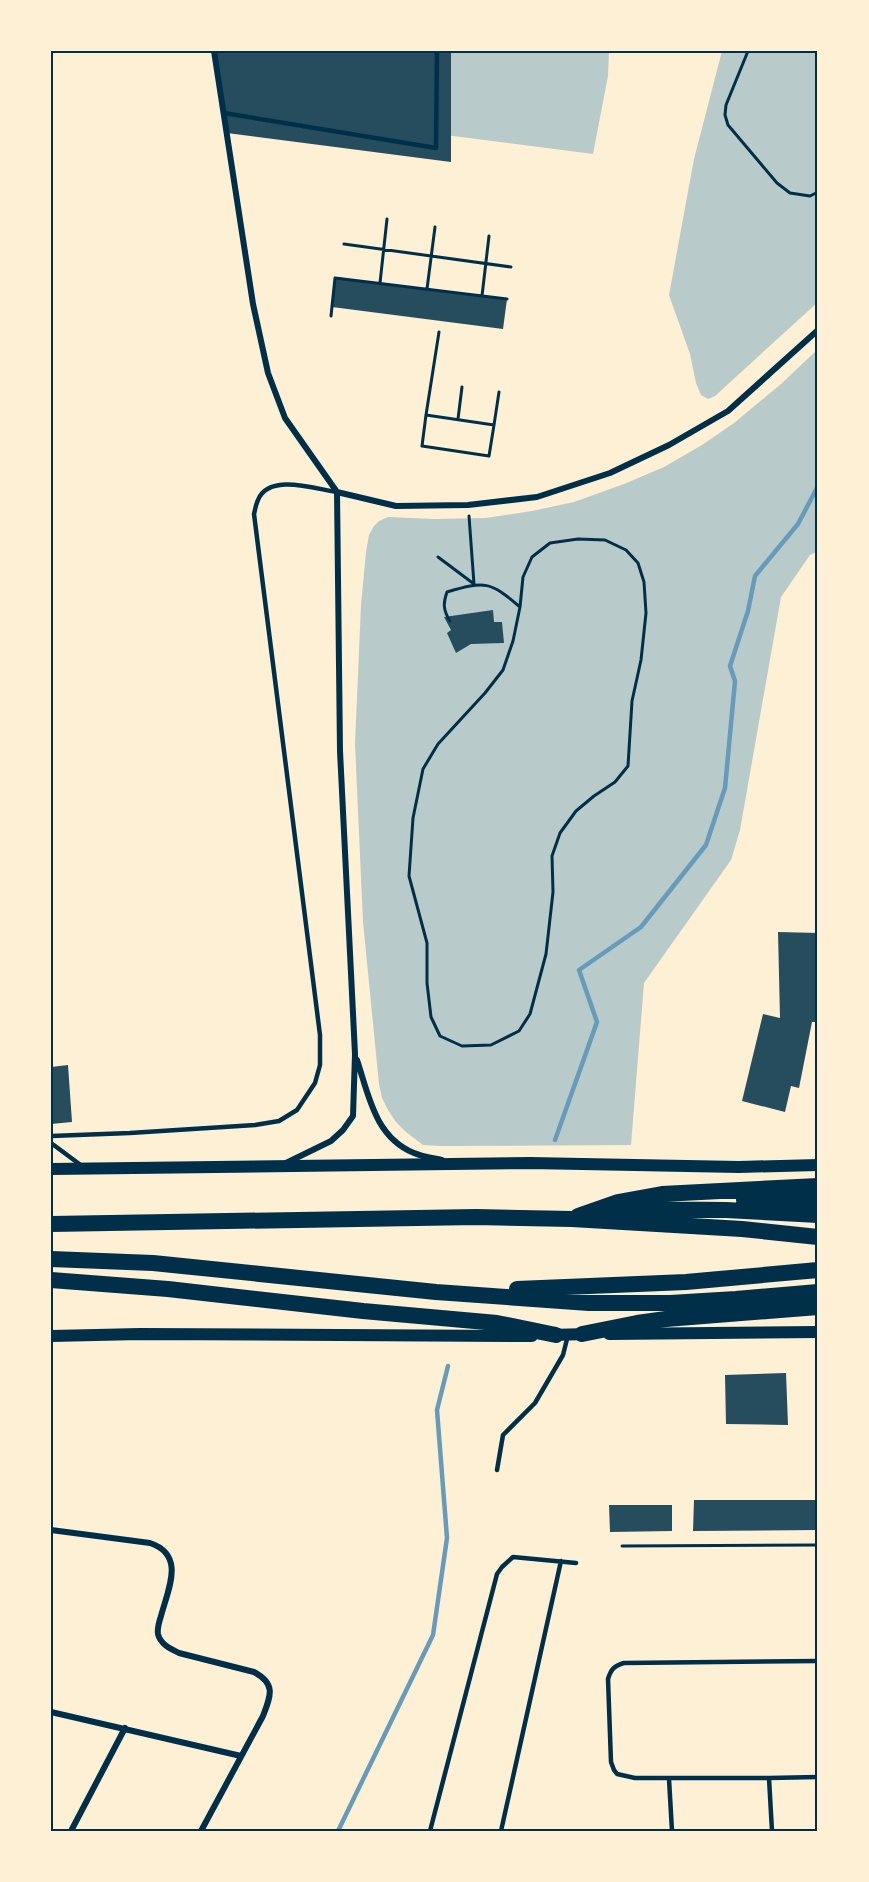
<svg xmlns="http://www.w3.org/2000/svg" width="869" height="1882" viewBox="0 0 869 1882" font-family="'Space Grotesk',sans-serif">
<rect width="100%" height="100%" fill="#fdf0d5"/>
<path fill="#b9caca" d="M 218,51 L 609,51 L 608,76 L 593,154 L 227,107 Z
M 722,51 L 818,51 L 818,302 L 715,396 L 708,399 L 701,395 L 696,383 L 690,354 L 669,295 L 694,159 Z
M 818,349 L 818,551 L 810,555 L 781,597 L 740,830 L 731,860 L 644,983 L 631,1145 L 442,1146 L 423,1145 L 406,1132 L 396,1122 L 388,1110 L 382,1098 L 379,1084 L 363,922 L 355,744 L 361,605 L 366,552 L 369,535 L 374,526 L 379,521 L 388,517 L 434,519 L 486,518 L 532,511 L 574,502 L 624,484 L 664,467 L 702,445 L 734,423 L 781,384 Z"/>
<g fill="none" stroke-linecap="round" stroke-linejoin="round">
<path stroke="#669bbc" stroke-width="4.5" d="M 555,1140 L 597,1022 L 579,970 L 641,927 L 706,845 L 725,788 L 735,681 L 730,666 L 748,611 L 755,576 L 798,524 L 818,486
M 338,1831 L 433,1635 L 447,1538 L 437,1410 L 448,1366"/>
</g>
<path fill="#264d5e" d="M 214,51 L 451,51 L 451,162 L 227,133 Z
M 335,278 L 507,299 L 503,329 L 332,307 Z
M 493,610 L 494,622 L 502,622 L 504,643 L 471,644 L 456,653 L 447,633 L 451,630 L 444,617 Z
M 778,932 L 818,933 L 818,1022 L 812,1022 L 799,1088 L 791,1086 L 785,1112 L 742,1101 L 763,1014 L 780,1018 Z
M 68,1065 L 72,1122 L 51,1124 L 51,1067 Z
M 786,1373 L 788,1425 L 726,1424 L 725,1375 Z
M 694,1500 L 818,1500 L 818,1530 L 693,1531 Z
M 609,1505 L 672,1505 L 672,1531 L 610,1532 Z"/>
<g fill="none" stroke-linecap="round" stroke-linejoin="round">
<path stroke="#003049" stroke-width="3" d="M 748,51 L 726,105 L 725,115 L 728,125 L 777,183 L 790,193 L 810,196 L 818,192
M 344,244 L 511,267
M 380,283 L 387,219
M 427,289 L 435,227
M 482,296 L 489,236
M 331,316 L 335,278 L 507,299
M 426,415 L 422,446 L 489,456 L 494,425 L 426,415 L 439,332
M 458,419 L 462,387
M 494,425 L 499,392
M 469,516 L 474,584
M 578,539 L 605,540 L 626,550 L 638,563 L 644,582 L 646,613 L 641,660 L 632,701 L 628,766 L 615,782 L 594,796 L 576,811 L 560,833 L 552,856 L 553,892 L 546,954 L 530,1014 L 519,1031 L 491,1045 L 462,1046 L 440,1036 L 431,1017 L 427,983 L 427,943 L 409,876 L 413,818 L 423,769 L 438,744 L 485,693 L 503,670 L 513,641 L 520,607 L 523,577 L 532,557 L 550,543 Z
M 438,557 L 474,584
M 450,621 C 443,610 443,603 447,592 C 485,581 490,581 520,607
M 622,1546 L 818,1545"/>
<path stroke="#003049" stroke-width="4.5" d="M 224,113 L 436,148 L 437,51
M 51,1136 L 130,1133 L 255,1125 L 279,1121 L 297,1110 L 315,1083 L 320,1065 L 320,1035 L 254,514 C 255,510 256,504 258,500 C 269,473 315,489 337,492
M 51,1143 L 82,1166
M 497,1470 L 503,1435 L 535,1403 L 563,1355 L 568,1335
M 818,1661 L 624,1663 C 614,1666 611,1669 608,1679 L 611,1762 L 614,1770 L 617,1774 L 635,1778 L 769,1778 L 818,1777
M 769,1778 L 772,1831
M 669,1779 L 672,1831
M 430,1831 L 497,1574 L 502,1567 L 513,1557 L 576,1563
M 501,1831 L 561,1561"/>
<path stroke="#003049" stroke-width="6" d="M 214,51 L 253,304 L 268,373 L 285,418 L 337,492
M 337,492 L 396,506 L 468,505 L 537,497 L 610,473 L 669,445 L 728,411 L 818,330
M 357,1060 C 369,1096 375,1137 414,1153 C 423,1157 433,1158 442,1160
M 286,1163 L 331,1141 L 343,1130 L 353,1116 L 355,1054 L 340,751 L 337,492
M 51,1530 L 150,1543 C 186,1555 168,1589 161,1616 C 159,1622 157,1628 158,1634 C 160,1644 171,1649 179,1653 L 254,1672 C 276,1684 271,1695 263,1716 L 201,1831
M 51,1712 L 241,1756
M 71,1831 L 125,1728"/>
<path stroke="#003049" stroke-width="12" d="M 51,1169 L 530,1163 L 739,1167 L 818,1165
M 609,1334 L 818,1332
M 549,1335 L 589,1334
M 51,1336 L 140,1334 L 532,1336"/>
<path stroke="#003049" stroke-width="16" d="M 744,1200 L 818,1202
M 615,1211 L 626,1209 L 726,1210 L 818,1215
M 578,1216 L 618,1202 L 662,1194 L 818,1186
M 51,1224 L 476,1217 L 572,1219 L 742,1229 L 818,1237
M 51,1259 L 153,1263 L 436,1292 L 589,1303 L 670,1303 L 736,1299 L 818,1292
M 51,1280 L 168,1289 L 363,1311 L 497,1323 L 556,1335
M 517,1289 L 686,1282 L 818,1270
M 582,1334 L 637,1323 L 666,1319 L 818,1307"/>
</g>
<rect width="869" height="1882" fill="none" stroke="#fdf0d5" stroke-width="105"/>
<rect x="52" y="52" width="764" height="1778" fill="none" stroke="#003049" stroke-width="2"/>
</svg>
